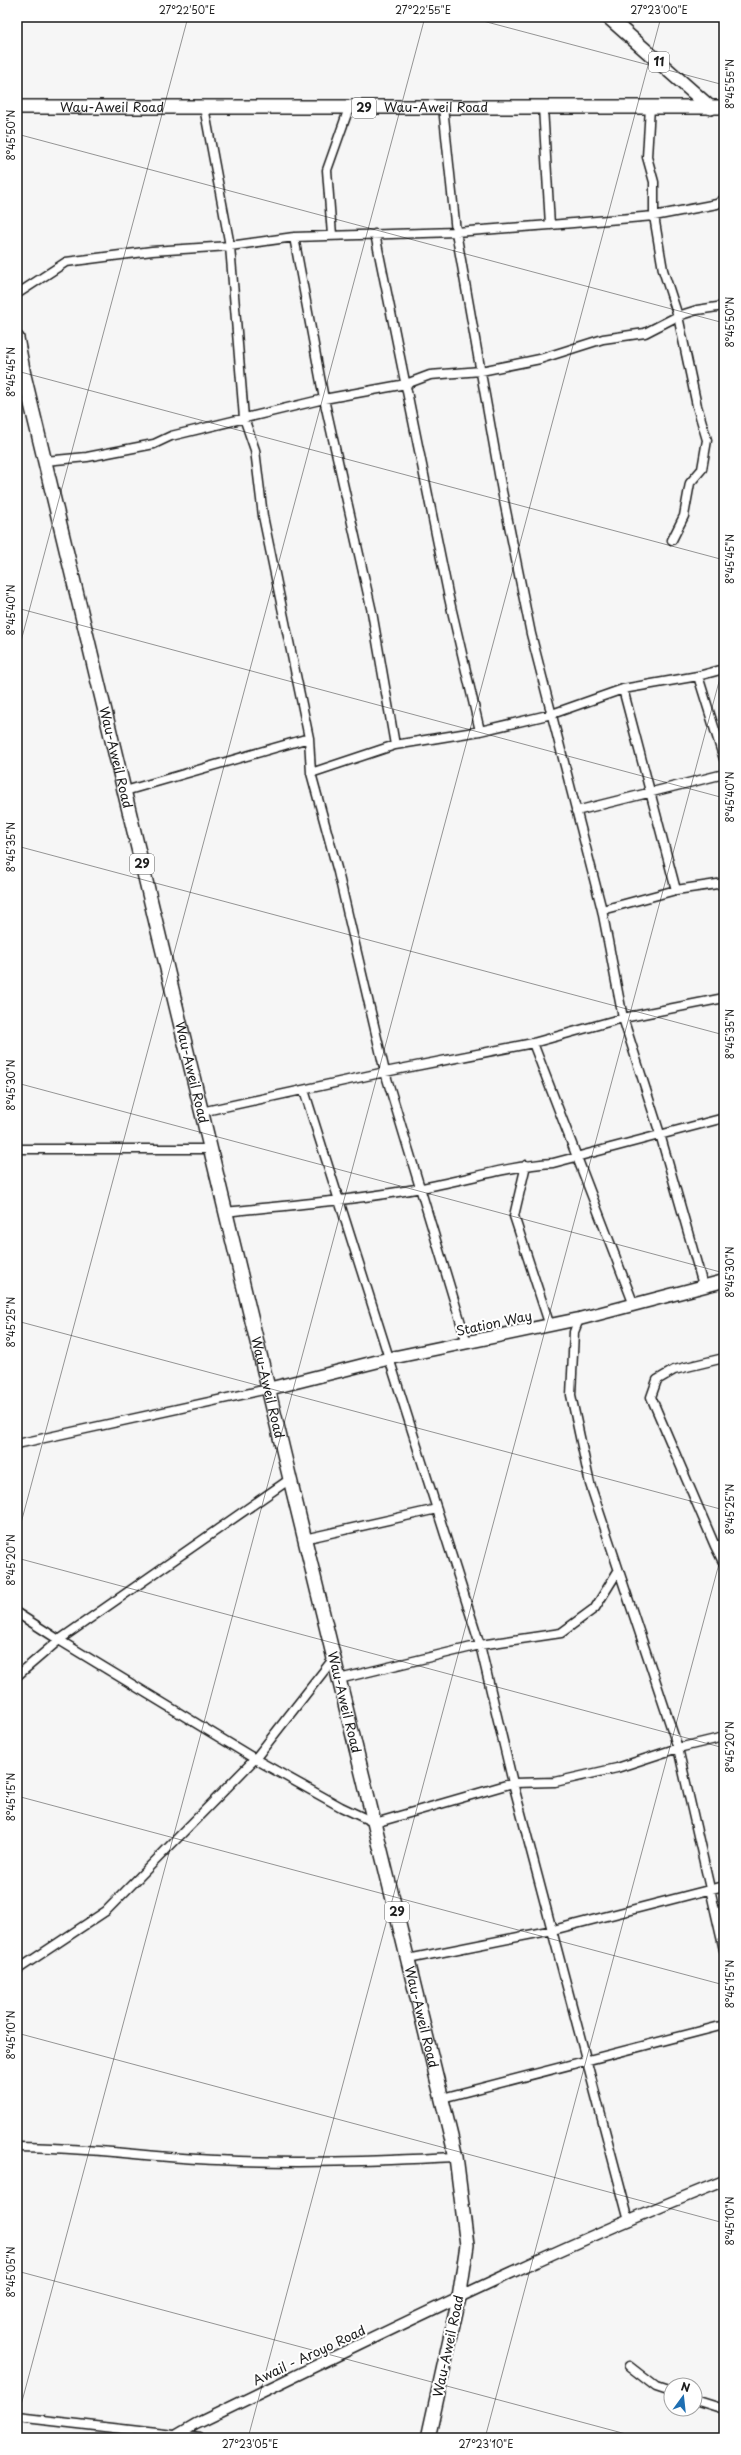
<svg xmlns="http://www.w3.org/2000/svg" width="741" height="2455" viewBox="0 0 741 2455" font-family="'Playpen Sans',sans-serif">
<rect width="100%" height="100%" fill="#f6f6f6"/>
<filter id="ink" filterUnits="userSpaceOnUse"><feTurbulence type="fractalNoise" baseFrequency=".025" numOctaves="2"/><feDisplacementMap in="SourceGraphic" scale="8" xChannelSelector="R" yChannelSelector="G"/><feConvolveMatrix kernelMatrix="1 2 1 2 8 2 1 2 1" color-interpolation-filters="sRGB"/></filter>
<g filter="url(#ink)">
<g fill="none" stroke-linecap="round" stroke-linejoin="round">
<defs>
<path id="minor" d="M 204,107 L 230,246 L 244,418 L 255,450 L 263,516 L 309,738 L 311,773 L 338,872 L 385,1072 L 467,1343
M 443,107 L 456,232 L 502,491 L 531,634 L 602,910 L 623,1018 L 660,1134 L 703,1285
M 543,107 L 550,225
M 650,107 L 647,157 L 654,182 L 654,216 L 663,270 L 678,316 L 697,406 L 707,440 L 702,469 L 690,483 L 684,516 L 672,540
M 375,234 L 449,598 L 480,731
M 332,235 L 327,170 L 349,108
M 294,237 L 324,399 L 372,612 L 395,745
M 17,294 L 66,262 L 152,251 L 230,246 L 294,237 L 456,232 L 550,225 L 654,216 L 717,204 L 724,199
M 45,461 L 87,457 L 154,444 L 171,436 L 324,399 L 406,384 L 430,375 L 481,371 L 540,359 L 603,339 L 645,333 L 678,316 L 697,310 L 724,306
M 698,676 L 724,759
M 623,689 L 676,890
M 311,773 L 395,745 L 480,731 L 552,714 L 623,689 L 698,676 L 724,669
M 125,791 L 309,738
M 576,811 L 724,774
M 602,910 L 676,890 L 724,883
M 533,1043 L 634,1305
M 304,1090 L 480,1645 L 513,1783 L 629,2221
M 201,1112 L 385,1072 L 533,1043 L 623,1018 L 724,998
M 17,1149 L 211,1149
M 526,1165 L 514,1216 L 550,1326
M 225,1212 C 290,1205 357,1200 421,1188 C 465,1180 508,1166 553,1163 L 724,1118
M 579,1319 L 574,1332 L 571,1395 L 590,1484 L 678,1748 L 724,1950
M 724,1358 L 674,1370 L 657,1380 L 651,1397 L 715,1546 L 724,1544
M 17,1444 L 268,1389
M 304,1539 L 437,1509
M 715,1546 L 724,1564
M 17,1613 L 59,1640 L 290,1479
M 17,1676 L 59,1640 L 255,1759 L 334,1658
M 339,1679 L 480,1645 L 561,1633 L 595,1608 L 618,1571
M 408,1959 L 553,1930 L 724,1886
M 17,1970 L 106,1911 L 255,1759 L 341,1807 L 375,1823 L 513,1783 L 555,1782 L 617,1768 L 678,1748 L 724,1737
M 442,2098 L 724,2025
M 17,2147 C 84,2147 150,2157 217,2160 C 297,2164 376,2161 456,2157
M 629,2366 L 656,2387 L 671,2392
M 695,2400 L 724,2409
M 17,2417 L 200,2438"/>
<path id="tertiary" d="M 172,2438 L 196,2424 C 370,2340 544,2252 724,2181"/>
<path id="secondary" d="M 268,1389 L 391,1358 L 579,1319 L 724,1281"/>
<g id="primary">
<path d="M 608,17 L 711,108"/>
<path id="s1" d="M 17,107 L 724,107"/>
<path id="s2" d="M 17,338 L 24,375 L 290,1479 L 456,2157 L 467,2245 L 459,2298 L 428,2438"/>
</g>
</defs>
<use href="#minor" stroke="#1c1c1c" stroke-width="11"/>
<use href="#tertiary" stroke="#1c1c1c" stroke-width="13"/>
<use href="#secondary" stroke="#1c1c1c" stroke-width="15"/>
<use href="#primary" stroke="#1c1c1c" stroke-width="16"/>
<use href="#minor" stroke="#fff" stroke-width="8"/>
<use href="#tertiary" stroke="#fff" stroke-width="10"/>
<use href="#secondary" stroke="#fff" stroke-width="12"/>
<use href="#primary" stroke="#fff" stroke-width="13"/>
</g>
</g>
<path fill="none" stroke="#1c1c1c" stroke-width="1" stroke-opacity="0.45" d="M 468,17 L 724,85M 17,134 L 724,323M 17,371 L 724,560M 17,608 L 724,798M 17,656 L 188,17M 17,846 L 724,1035M 17,1083 L 724,1273M 17,1321 L 724,1510M 17,1538 L 425,17M 17,1558 L 724,1748M 17,1796 L 724,1985M 17,2033 L 724,2223M 17,2271 L 641,2438M 17,2420 L 661,17M 248,2438 L 724,663M 485,2438 L 724,1545M 721,2438 L 724,2426"/>
<g text-anchor="middle" stroke-width="4" stroke-linejoin="round" paint-order="stroke">
<g fill="#fff" stroke="#606060" stroke-width="1">
<rect x="649" y="52" width="20" height="20" rx="3"/>
<rect x="352" y="98" width="24" height="20" rx="3"/>
<rect x="130" y="854" width="24" height="20" rx="3"/>
<rect x="385" y="1902" width="24" height="20" rx="3"/>
</g>
<g font-size="12" font-weight="bold" fill="#1c1c1c">
<text x="659" y="66">11</text>
<text x="364" y="112">29</text>
<text x="142" y="868">29</text>
<text x="397" y="1916">29</text>
</g>
<g font-size="13" fill="#1c1c1c" stroke="#fff">
<text dy="5" stroke="none"><textPath href="#s1" startOffset="95">Wau-Aweil Road</textPath></text>
<text dy="5" stroke="none"><textPath href="#s1" startOffset="419">Wau-Aweil Road</textPath></text>
<text dy="5" stroke="none"><textPath href="#s2" startOffset="431">Wau-Aweil Road</textPath></text>
<text dy="5" stroke="none"><textPath href="#s2" startOffset="755">Wau-Aweil Road</textPath></text>
<text transform="translate(494 1323) rotate(-12)" y="5">Station Way</text>
<text dy="5" stroke="none"><textPath href="#s2" startOffset="1079">Wau-Aweil Road</textPath></text>
<text dy="5" stroke="none"><textPath href="#s2" startOffset="1403">Wau-Aweil Road</textPath></text>
<text dy="5" stroke="none"><textPath href="#s2" startOffset="1727">Wau-Aweil Road</textPath></text>
<text transform="translate(448 2346) rotate(-78)" y="5">Wau-Aweil Road</text>
<text transform="translate(309 2355) rotate(-25)" y="5">Awail - Aroyo Road</text>
</g>
</g>
<rect width="741" height="2455" fill="none" stroke="#fff" stroke-width="44"/>
<g transform="translate(683 2397) rotate(15)"><circle r="19" fill="#ffffff" stroke="#a4a4a4"/>
<path d="M0-3L7 15L0 10L-7 15Z" fill="#1f6fb2"/>
<text y="-6" font-size="11" font-weight="bold" text-anchor="middle" fill="#1c1c1c">N</text>
</g>
<rect x="22" y="22" width="697" height="2411" fill="none" stroke="#1c1c1c" stroke-width="1.5"/>
<g font-size="10" text-anchor="middle" fill="#1c1c1c">
<text x="187" y="14">27°22'50"E</text>
<text x="423" y="14">27°22'55"E</text>
<text x="659" y="14">27°23'00"E</text>
<text transform="translate(730 84) rotate(-90)" y="4">8°45'55"N</text>
<text transform="translate(11 135) rotate(-90)" y="4">8°45'50"N</text>
<text transform="translate(730 322) rotate(-90)" y="4">8°45'50"N</text>
<text transform="translate(11 372) rotate(-90)" y="4">8°45'45"N</text>
<text transform="translate(730 559) rotate(-90)" y="4">8°45'45"N</text>
<text transform="translate(11 610) rotate(-90)" y="4">8°45'40"N</text>
<text transform="translate(730 797) rotate(-90)" y="4">8°45'40"N</text>
<text transform="translate(11 847) rotate(-90)" y="4">8°45'35"N</text>
<text transform="translate(730 1034) rotate(-90)" y="4">8°45'35"N</text>
<text transform="translate(11 1085) rotate(-90)" y="4">8°45'30"N</text>
<text transform="translate(730 1272) rotate(-90)" y="4">8°45'30"N</text>
<text transform="translate(11 1322) rotate(-90)" y="4">8°45'25"N</text>
<text transform="translate(730 1509) rotate(-90)" y="4">8°45'25"N</text>
<text transform="translate(11 1560) rotate(-90)" y="4">8°45'20"N</text>
<text transform="translate(730 1747) rotate(-90)" y="4">8°45'20"N</text>
<text transform="translate(11 1797) rotate(-90)" y="4">8°45'15"N</text>
<text transform="translate(730 1984) rotate(-90)" y="4">8°45'15"N</text>
<text transform="translate(11 2035) rotate(-90)" y="4">8°45'10"N</text>
<text transform="translate(730 2221) rotate(-90)" y="4">8°45'10"N</text>
<text transform="translate(11 2272) rotate(-90)" y="4">8°45'05"N</text>
<text x="250" y="2448">27°23'05"E</text>
<text x="486" y="2448">27°23'10"E</text>
</g>
</svg>
